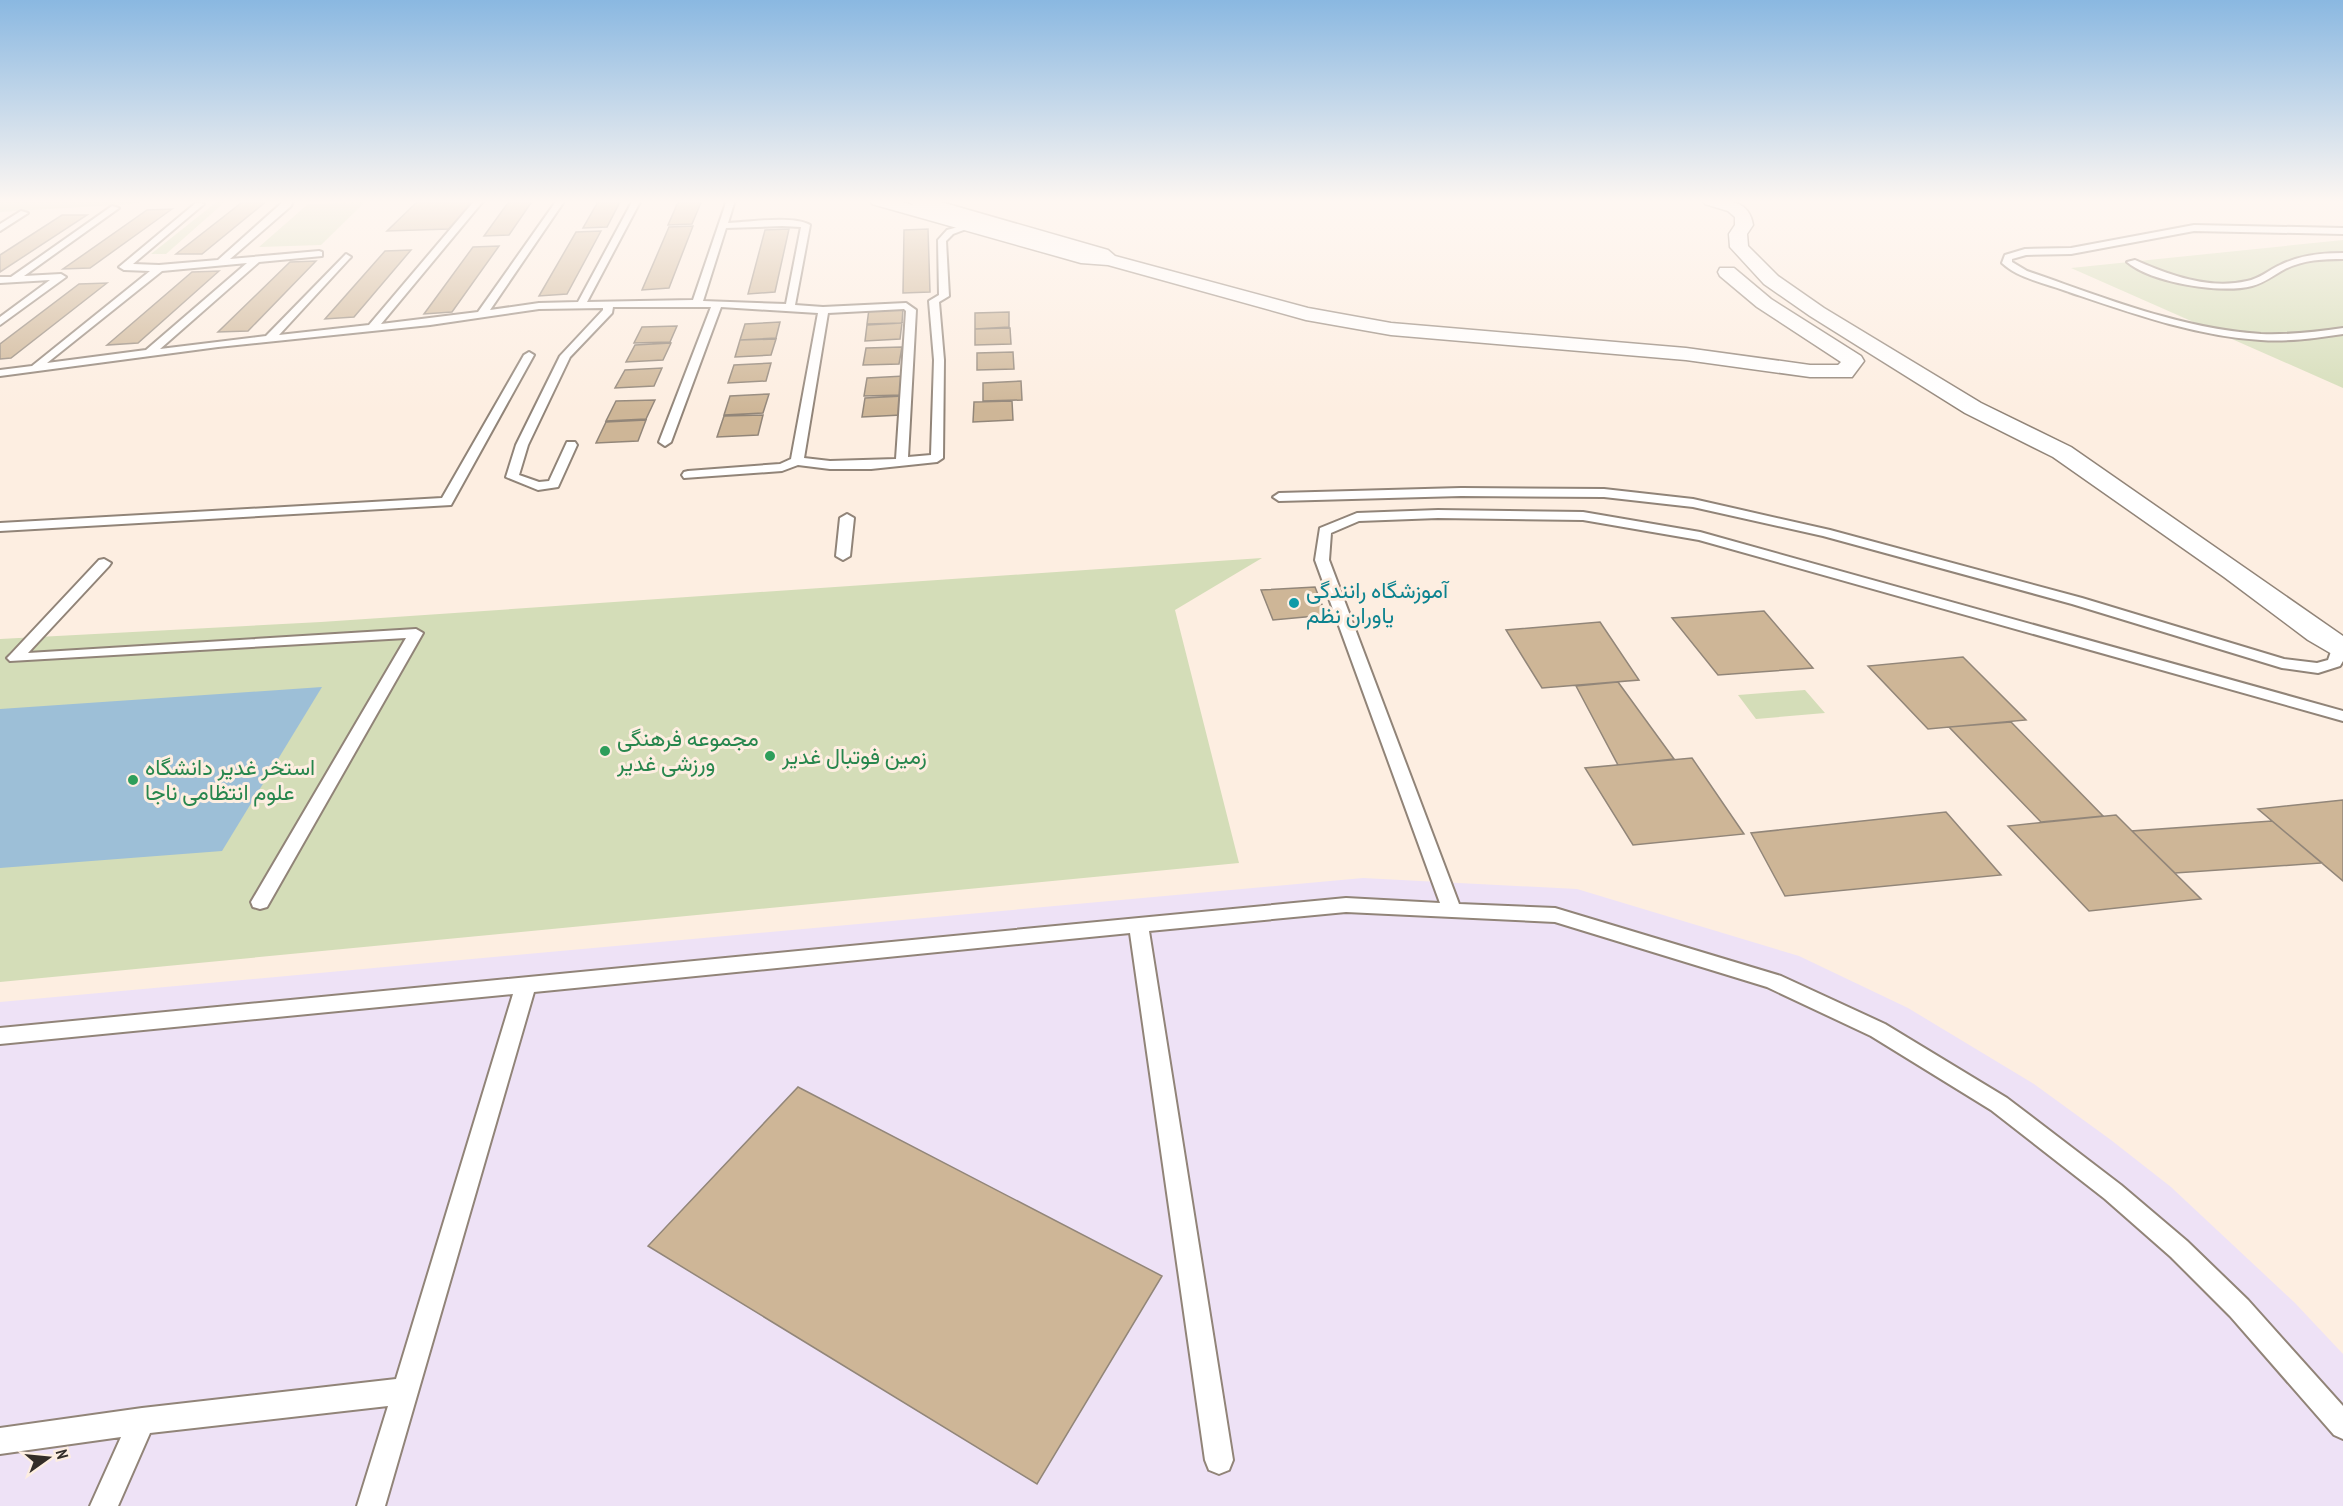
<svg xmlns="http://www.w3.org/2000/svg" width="2343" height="1506" viewBox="0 0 2343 1506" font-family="'PT Sans Narrow',Vazirmatn,sans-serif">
<rect width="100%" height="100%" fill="#fdeee1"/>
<path fill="#eee2f6" d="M 1363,878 L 1577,889 L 1799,956 L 1908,1008 L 2034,1084 L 2111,1140 L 2171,1187 L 2295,1303 L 2343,1354 L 2343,1506 L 0,1506 L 0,1002 Z"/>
<path fill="#d4ddb8" d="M 0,200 L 152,200 L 131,204 L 0,212 Z
M 219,200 L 227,200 L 166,254 L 151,254 Z
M 365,202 L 321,245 L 259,247 L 308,204 Z
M 2343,240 L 2343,388 L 2071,268 Z
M 1262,558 L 1175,610 L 1239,863 L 0,982 L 0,639 L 321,622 Z
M 1805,690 L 1825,713 L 1756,719 L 1738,695 Z"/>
<path fill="#9dbfd7" d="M 322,687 L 222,851 L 0,868 L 0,709 Z"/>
<path fill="#ceb697" stroke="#928679" stroke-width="1.5" d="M 245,200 L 268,200 L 202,254 L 176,254 Z
M 475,200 L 449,229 L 387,231 L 418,201 Z
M 510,200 L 533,200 L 509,235 L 484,236 Z
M 599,200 L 621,200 L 607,227 L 583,228 Z
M 679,200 L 702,200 L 692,224 L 668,225 Z
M 172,209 L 90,268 L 63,269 L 147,210 Z
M 62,215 L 87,215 L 0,272 L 0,255 Z
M 693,226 L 669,288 L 642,290 L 669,227 Z
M 789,229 L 775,292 L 748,294 L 765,230 Z
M 928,229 L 930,292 L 903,293 L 904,230 Z
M 601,231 L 567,294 L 539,296 L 576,232 Z
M 499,246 L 452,312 L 424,314 L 473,247 Z
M 411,250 L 354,317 L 325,319 L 385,251 Z
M 316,261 L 248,331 L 218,332 L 290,262 Z
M 219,271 L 138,343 L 107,345 L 192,272 Z
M 107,283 L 11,358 L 0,359 L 0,344 L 79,284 Z
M 903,308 L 902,323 L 867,324 L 869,309 Z
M 1009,312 L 1009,327 L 975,329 L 975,313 Z
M 780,322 L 776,338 L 740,340 L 745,324 Z
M 902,323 L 900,339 L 865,341 L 867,325 Z
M 677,326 L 670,342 L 634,343 L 642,327 Z
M 1010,328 L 1011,344 L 975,345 L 975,329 Z
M 776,339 L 771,355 L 735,357 L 740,340 Z
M 671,343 L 663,360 L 626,362 L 635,345 Z
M 902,347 L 899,364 L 863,365 L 866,348 Z
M 1013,352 L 1014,369 L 977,370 L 977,353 Z
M 771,363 L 766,381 L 728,383 L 734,365 Z
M 662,368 L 654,386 L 615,388 L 625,370 Z
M 904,376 L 903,395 L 864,396 L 867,378 Z
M 1021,381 L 1022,400 L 983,401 L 983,383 Z
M 769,394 L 763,413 L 724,415 L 730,396 Z
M 903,396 L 901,415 L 862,417 L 865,398 Z
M 655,400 L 646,419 L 606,421 L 616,401 Z
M 1012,401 L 1013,420 L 973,422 L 974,402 Z
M 763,415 L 758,435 L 717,437 L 724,416 Z
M 646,420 L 638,441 L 596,443 L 606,422 Z
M 1315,587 L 1326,615 L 1273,620 L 1261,590 Z
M 1764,611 L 1813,668 L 1718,675 L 1672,618 Z
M 1600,622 L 1639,680 L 1542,688 L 1506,630 Z
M 1963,657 L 2026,720 L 1928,729 L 1868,666 Z
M 1618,682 L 1674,759 L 1618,765 L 1576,686 Z
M 2011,722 L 2103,816 L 2041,822 L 1949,727 Z
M 1692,758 L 1744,834 L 1633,845 L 1585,768 Z
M 2343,800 L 2343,881 L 2258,809 Z
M 1946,812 L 2001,875 L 1785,896 L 1751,833 Z
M 2116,815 L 2132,831 L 2201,899 L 2089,911 L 2008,826 Z
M 2272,821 L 2322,863 L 2175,873 L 2132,831 Z
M 798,1087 L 1162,1276 L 1037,1484 L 648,1246 Z"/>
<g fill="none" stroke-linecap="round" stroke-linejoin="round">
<defs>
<path id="lane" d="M 285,200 L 293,200 L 291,206 L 230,259 L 319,251 L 322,252 L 322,256 L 259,262 L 160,349 L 266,336 L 346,254 L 351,257 L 349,259 L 279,335 L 369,325 L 475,200 L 484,200 L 381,324 L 478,312 L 557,200 L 565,200 L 490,310 L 539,303 L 578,302 L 633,200 L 641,200 L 587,302 L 693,300 L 727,200 L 735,200 L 728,223 C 748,222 794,215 810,225 L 795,305 L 823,307 L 906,303 L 916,310 L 908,457 L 931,455 L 934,360 L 929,301 L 939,295 L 938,240 L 947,230 L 969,224 L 969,228 L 953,234 L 946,241 L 949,296 L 939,302 L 944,360 L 943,458 L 937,462 L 871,469 L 830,469 L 798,465 L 782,471 L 684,478 L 682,475 L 684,472 L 688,471 L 780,464 L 791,459 L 818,313 L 721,307 L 671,442 L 665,446 L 659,442 L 711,307 L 613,307 L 612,313 L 570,357 L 528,445 L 519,475 L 539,482 L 549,481 L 567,442 L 575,442 L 577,445 L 558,487 L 538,490 L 506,477 L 516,445 L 560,356 L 603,310 L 603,308 L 539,309 L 430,325 L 218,347 L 0,376 L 0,370 L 32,366 L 150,271 L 124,270 L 119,267 L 197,202 L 204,204 L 133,264 L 159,265 L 218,260 ZM 782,226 L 801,227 L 786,304 L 703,301 L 726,228 ZM 247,263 L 146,350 L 47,363 L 162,271 ZM 904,309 L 906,311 L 896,459 L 830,461 L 804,458 L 828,313 Z
M 112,206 L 119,208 L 24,276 L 61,274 L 66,277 L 0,325 L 0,317 L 50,280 L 0,283 L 0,277 L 11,277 Z
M 21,211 L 28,213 L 0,231 L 0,224 Z
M 2194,225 L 2343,228 L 2343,234 L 2194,231 L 2071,254 L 2026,255 L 2012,259 L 2012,262 L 2027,271 C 2103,297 2180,329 2261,334 C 2289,335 2316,332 2343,328 L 2343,334 C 2316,338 2288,342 2261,340 C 2195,336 2131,313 2069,292 C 2048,284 2019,279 2002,263 L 2005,255 L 2025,249 L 2071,248 Z
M 2343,253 L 2343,259 C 2323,259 2303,260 2285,269 C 2274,275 2264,283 2252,286 C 2221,294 2152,283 2127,262 L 2135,260 C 2169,275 2209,290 2247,281 C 2259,279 2269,270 2280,265 C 2300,255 2321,253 2343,253 Z
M 529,352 L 534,355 L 451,505 L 0,531 L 0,523 L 442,498 L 524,355 Z
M 1461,488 L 1604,489 L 1693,499 L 1830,530 L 2082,598 L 2284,659 L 2317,663 L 2328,660 L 2334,643 L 2343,643 L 2343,661 L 2340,666 L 2318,673 L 2282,668 L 2072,604 L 1823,536 L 1693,507 L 1604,497 L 1461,496 L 1279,501 L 1273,497 L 1279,493 Z
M 1438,510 L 1583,512 L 1700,532 L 2343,711 L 2343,721 L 1699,540 L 1583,520 L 1438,518 L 1359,521 L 1331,533 L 1329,560 L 1459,904 L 1555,908 L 1781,976 L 1885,1024 L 2007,1098 L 2121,1185 L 2187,1241 L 2248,1300 L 2343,1406 L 2343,1439 L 2334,1435 L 2230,1316 L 2171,1257 L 2105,1199 L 1991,1110 L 1871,1036 L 1767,987 L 1555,922 L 1346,912 L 1149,931 L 1233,1460 L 1229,1470 L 1219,1474 L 1209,1470 L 1205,1460 L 1130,933 L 534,992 L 385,1506 L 357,1506 L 388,1406 L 150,1433 L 118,1506 L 90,1506 L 121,1437 L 0,1454 L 0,1428 L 142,1408 L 396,1379 L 513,994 L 0,1044 L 0,1028 L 1346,898 L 1440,903 L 1315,560 L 1320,528 L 1357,513 Z
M 847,514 L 854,518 L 850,556 L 843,560 L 836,556 L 840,518 Z
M 104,559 L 111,563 L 109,566 L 28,653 L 416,629 L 423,633 L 267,907 L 260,909 L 253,907 L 251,902 L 406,638 L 10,661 L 7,658 L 10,655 L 99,560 Z"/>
<path id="street" d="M 870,200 L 897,200 L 913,205 L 907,200 L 934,200 L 1108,250 L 1115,256 L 1308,308 L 1391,323 L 1686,348 L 1810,365 L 1838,365 L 1841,362 L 1757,307 L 1720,276 L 1718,272 L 1720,268 L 1734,268 L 1771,299 L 1861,356 L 1864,361 L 1852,377 L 1810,377 L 1686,360 L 1391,335 L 1306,320 L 1108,265 L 1081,263 L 872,204 Z
M 1703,200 C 1724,200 1749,198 1753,225 L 1747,234 L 1748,246 L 1778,276 L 1824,308 L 1981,403 L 2071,447 L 2343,636 L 2343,657 L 2332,654 L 2308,640 L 2224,577 L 2053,457 L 1965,413 L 1810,316 L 1764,284 L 1730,247 L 1729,234 L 1735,225 L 1735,217 L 1728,211 L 1705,204 Z"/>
</defs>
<use href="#lane" stroke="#918478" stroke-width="4"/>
<use href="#street" stroke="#918478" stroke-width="3"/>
<use href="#lane" fill="#fff" fill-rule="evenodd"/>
<use href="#street" fill="#fff" fill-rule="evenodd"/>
</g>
<linearGradient id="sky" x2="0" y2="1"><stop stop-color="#8ab8e1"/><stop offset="0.49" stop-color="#fef7f2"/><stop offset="1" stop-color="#fef7f2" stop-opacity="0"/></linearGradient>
<rect width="2343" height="411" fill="url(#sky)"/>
<circle fill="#0f9aa8" stroke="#fdeee1" stroke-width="2" cx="1294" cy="603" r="6"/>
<g fill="#2e9e5b" stroke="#fdeee1" stroke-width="2">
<circle cx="605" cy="751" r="6"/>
<circle cx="770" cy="756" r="6"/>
<circle cx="133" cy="780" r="6"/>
</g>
<g text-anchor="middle" stroke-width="6" stroke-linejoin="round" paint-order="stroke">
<g font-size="22" fill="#0d838f" stroke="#fdeee1" text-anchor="start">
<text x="1306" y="598">آموزشگاه رانندگی<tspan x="1306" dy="25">یاوران نظم</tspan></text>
</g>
<g font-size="22" fill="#27864d" stroke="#fdeee1" text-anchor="start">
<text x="617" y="746">مجموعه فرهنگی<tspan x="617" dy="25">ورزشی غدیر</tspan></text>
<text x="782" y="764">زمین فوتبال غدیر</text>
<text x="145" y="775">استخر غدیر دانشگاه<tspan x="145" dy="25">علوم انتظامی ناجا</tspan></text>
</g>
</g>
<g transform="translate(48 1458) rotate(75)" stroke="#fdeee1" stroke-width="4.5" paint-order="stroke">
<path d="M0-4.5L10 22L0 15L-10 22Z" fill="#332d28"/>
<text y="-9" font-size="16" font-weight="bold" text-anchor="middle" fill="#332d28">N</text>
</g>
</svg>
